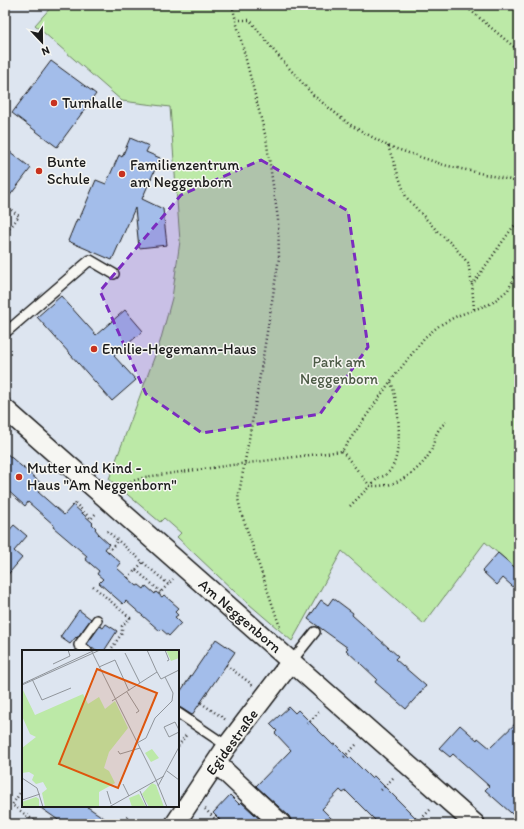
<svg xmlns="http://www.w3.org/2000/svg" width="524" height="829" viewBox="0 0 524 829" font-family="Itim,sans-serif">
<rect width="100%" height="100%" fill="#dde5f0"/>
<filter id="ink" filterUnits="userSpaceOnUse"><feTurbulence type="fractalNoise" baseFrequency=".025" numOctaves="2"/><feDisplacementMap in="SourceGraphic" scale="8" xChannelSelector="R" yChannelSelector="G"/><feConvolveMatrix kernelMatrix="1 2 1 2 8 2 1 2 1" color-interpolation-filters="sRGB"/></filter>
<g filter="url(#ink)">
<path fill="#bce9a7" stroke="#6c8262" d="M 53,5 L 519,5 L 519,571 L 485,542 L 424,624 L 342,551 L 292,641 L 235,592 L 177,537 L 181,533 L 164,518 L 160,522 L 109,479 L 160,342 L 172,298 L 180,241 L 170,107 L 122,101 L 35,25 Z"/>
<path fill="#a3bdea" stroke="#1c1c1c" d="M 51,61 L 96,94 L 57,147 L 12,113 Z
M 130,138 L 149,146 L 146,152 L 160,158 L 142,199 L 163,209 L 167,245 L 139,248 L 135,208 L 112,260 L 68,241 L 77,219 L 79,220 L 96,180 L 106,184 L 119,155 L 122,157 Z
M 5,148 L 31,168 L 5,202 Z
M 61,296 L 96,335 L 125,310 L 143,331 L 114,356 L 136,380 L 112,401 L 37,317 Z
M 5,452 L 43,485 L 38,492 L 64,515 L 73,505 L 93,523 L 92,524 L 96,528 L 95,529 L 99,534 L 98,534 L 109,544 L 105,549 L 121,563 L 117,568 L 137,586 L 139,585 L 144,589 L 146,586 L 155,594 L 156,592 L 162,597 L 164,595 L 179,608 L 175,612 L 178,615 L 175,617 L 181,623 L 169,636 L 161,629 L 160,631 L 126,601 L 123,604 L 99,583 L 103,579 L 97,574 L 99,571 L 85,559 L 87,556 L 53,527 L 54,525 L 28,502 L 25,506 L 5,488 Z
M 14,525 L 27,536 L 14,551 L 22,558 L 5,578 L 5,535 Z
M 498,553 L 519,571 L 519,592 L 503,578 L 497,585 L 482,571 Z
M 333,598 L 353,613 L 352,615 L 398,656 L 395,659 L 426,686 L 406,709 L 375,682 L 377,679 L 346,650 L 348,648 L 308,619 L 321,600 L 328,605 Z
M 79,610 L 91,619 L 77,638 L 76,637 L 70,644 L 60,637 Z
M 106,624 L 117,631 L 104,651 L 96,651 L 87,644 L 100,626 L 103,628 Z
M 216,639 L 235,652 L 192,715 L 181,708 L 178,707 L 178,695 Z
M 289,707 L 295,713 L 298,710 L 333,745 L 335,744 L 349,758 L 350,757 L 371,778 L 374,776 L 422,824 L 379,824 L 346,791 L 343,793 L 340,790 L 322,809 L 337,824 L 292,824 L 291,820 L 289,816 L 256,786 L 291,750 L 275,733 L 277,731 L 270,724 Z
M 519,720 L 519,820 L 485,790 L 489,786 L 453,754 L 450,757 L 439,748 L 460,725 L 477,740 L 478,738 L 490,748 Z
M 230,795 L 239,804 L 241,802 L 265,824 L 224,824 L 213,813 Z
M 38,806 L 86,806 L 113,824 L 64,824 Z"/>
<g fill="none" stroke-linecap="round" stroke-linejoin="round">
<defs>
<path id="lane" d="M 5,333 L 90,260 L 114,274
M 87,651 L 79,645 L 97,620
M 291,662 L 315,632
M 178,713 L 227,746"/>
<path id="street" d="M 5,409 L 475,824
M 216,763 L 281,824
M 175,824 L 227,746 L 291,662"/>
</defs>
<use href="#lane" stroke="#1c1c1c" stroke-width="12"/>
<use href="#street" stroke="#1c1c1c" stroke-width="22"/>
<path stroke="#1c1c1c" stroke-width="2.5" stroke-dasharray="1 3" stroke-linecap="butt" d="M 232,5 L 266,138 L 278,219 L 279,258 L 255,406 L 238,499 L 241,512 L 280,627
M 464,5 L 519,51
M 236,20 L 250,20 L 274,51 L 313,95 L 349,124 L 388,146 L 444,165 L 519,182
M 388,146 L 406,197 L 438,232 L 453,245 L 468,263 L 472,285
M 5,205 L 19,216 L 5,235
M 474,309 L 472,285 L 513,227 L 519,222
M 342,451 L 370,486 C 377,486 384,486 391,484 C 407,479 423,466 431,451 C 434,445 434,437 438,431 C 440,427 443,425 446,422
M 23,468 L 43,466
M 119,486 L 145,477 L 232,465 L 342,451 L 390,382 L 425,337 L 440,325 L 457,316 L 492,303 L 508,290 L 519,269
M 75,503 L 91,519 L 97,512
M 350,506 L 378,478 C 378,478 384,476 384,476 C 406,463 399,403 391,382
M 107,531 L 168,584
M 108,552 L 118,540
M 136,570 L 161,592
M 128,578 L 143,562
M 93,586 L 130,618 L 122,626 L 122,633 L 110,651
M 159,594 L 173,579
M 226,665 L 253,685
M 201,703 L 226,720
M 307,724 L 321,710
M 178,746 L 187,734
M 344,757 L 358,743
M 22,790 L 12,805 L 39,824
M 381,790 L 395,776
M 87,807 L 88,806
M 205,809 L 220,824
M 418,822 L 432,808
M 123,824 L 128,816"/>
<use href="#lane" stroke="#f6f6f2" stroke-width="9"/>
<use href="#street" stroke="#f6f6f2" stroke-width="19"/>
</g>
</g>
<path fill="#7b2cbf" fill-opacity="0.2" stroke="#7b2cbf" stroke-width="3" stroke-dasharray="8 5" stroke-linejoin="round" d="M 261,160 L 348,211 L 368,347 L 320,414 L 202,433 L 146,394 L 100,291 L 181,195 Z"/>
<g fill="#c8321e" stroke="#f6f6f2" stroke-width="1.5">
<circle cx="54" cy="103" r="4"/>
<circle cx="39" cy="171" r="4"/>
<circle cx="122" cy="174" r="4"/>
<circle cx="94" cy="349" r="4"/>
<circle cx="19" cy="477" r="4"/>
</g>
<g text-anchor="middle" stroke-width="3" stroke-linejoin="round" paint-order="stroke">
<g font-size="15" fill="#1c1c1c" stroke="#f6f6f2" text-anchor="start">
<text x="62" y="108">Turnhalle</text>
<text x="47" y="167">Bunte<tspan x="47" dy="17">Schule</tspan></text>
<text x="130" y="170">Familienzentrum<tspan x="130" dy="17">am Neggenborn</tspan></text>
<text x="102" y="354">Emilie-Hegemann-Haus</text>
<text x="27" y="473">Mutter und Kind -<tspan x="27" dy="17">Haus "Am Neggenborn"</tspan></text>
</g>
<g font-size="15" fill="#4c5a46" stroke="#f6f6f2">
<text x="339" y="367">Park am<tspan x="339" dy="17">Neggenborn</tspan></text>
</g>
<g font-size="15" fill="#1c1c1c" stroke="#f6f6f2">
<text transform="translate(240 616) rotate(41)" y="5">Am Neggenborn</text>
<text transform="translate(232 742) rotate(-54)" y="5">Egidestraße</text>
</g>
</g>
<g transform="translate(22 650)">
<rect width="157" height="157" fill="#dde5f0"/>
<path d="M 144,0 L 157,0 L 157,8 L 149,11 ZM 0,38 L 13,65 L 61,44 L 66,54 L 77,47 L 83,59 L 93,51 L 106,78 L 87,102 L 82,118 L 87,121 L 93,133 L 77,142 L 77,157 L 23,157 L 20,143 L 25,139 L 21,132 L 14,134 L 10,130 L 12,125 L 7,122 L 0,123 L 0,98 L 14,87 L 8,84 L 0,66 ZM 130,99 L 137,108 L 129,112 L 123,103 ZM 130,133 L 134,135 L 142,157 L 127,157 L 120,144 ZM 117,144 L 124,157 L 110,157 L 107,148 ZM 14,147 L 17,149 L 17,157 L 0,157 L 0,152 Z" fill="#bce9a7"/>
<path fill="none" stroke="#90959b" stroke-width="1" d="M 69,0 L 134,130 L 145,157M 125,0 L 134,20M 143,0 L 147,10 L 145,11M 103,3 L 118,33M 31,14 L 48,6 L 46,0M 77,17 L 93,10 L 107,41M 135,22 L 139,29 L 157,20M 10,29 L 20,50 L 49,38M 0,34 L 73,0M 0,35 L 78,0M 105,42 L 117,61 L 114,63M 90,51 L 135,22 L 134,20M 157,80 L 153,72 L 142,77 L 147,87 L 157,82M 115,93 L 124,88 L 133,68 L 150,51 L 151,43 L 143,27M 96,101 L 98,104 L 118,98M 145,121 L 157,130M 0,128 L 15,138 L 21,157M 101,134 L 107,146M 136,136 L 157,97M 85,141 L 89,154M 118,141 L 125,157M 0,150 L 18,144M 87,157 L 142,126"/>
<path fill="#de560d" fill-opacity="0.15" stroke="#de560d" stroke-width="2" d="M 75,19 L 135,43 L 96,138 L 37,114 Z"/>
<rect width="157" height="157" fill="none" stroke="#1c1c1c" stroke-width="2"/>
</g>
<rect width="524" height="829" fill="none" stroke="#f6f6f2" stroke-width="20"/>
<rect x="10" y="10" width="504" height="809" fill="none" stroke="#1c1c1c" stroke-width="1.5" filter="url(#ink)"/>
<g transform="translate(42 42) rotate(158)" stroke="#f6f6f2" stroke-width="3" paint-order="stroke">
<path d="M0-3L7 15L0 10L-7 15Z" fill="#1c1c1c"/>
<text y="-6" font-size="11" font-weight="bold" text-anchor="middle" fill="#1c1c1c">N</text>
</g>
</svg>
